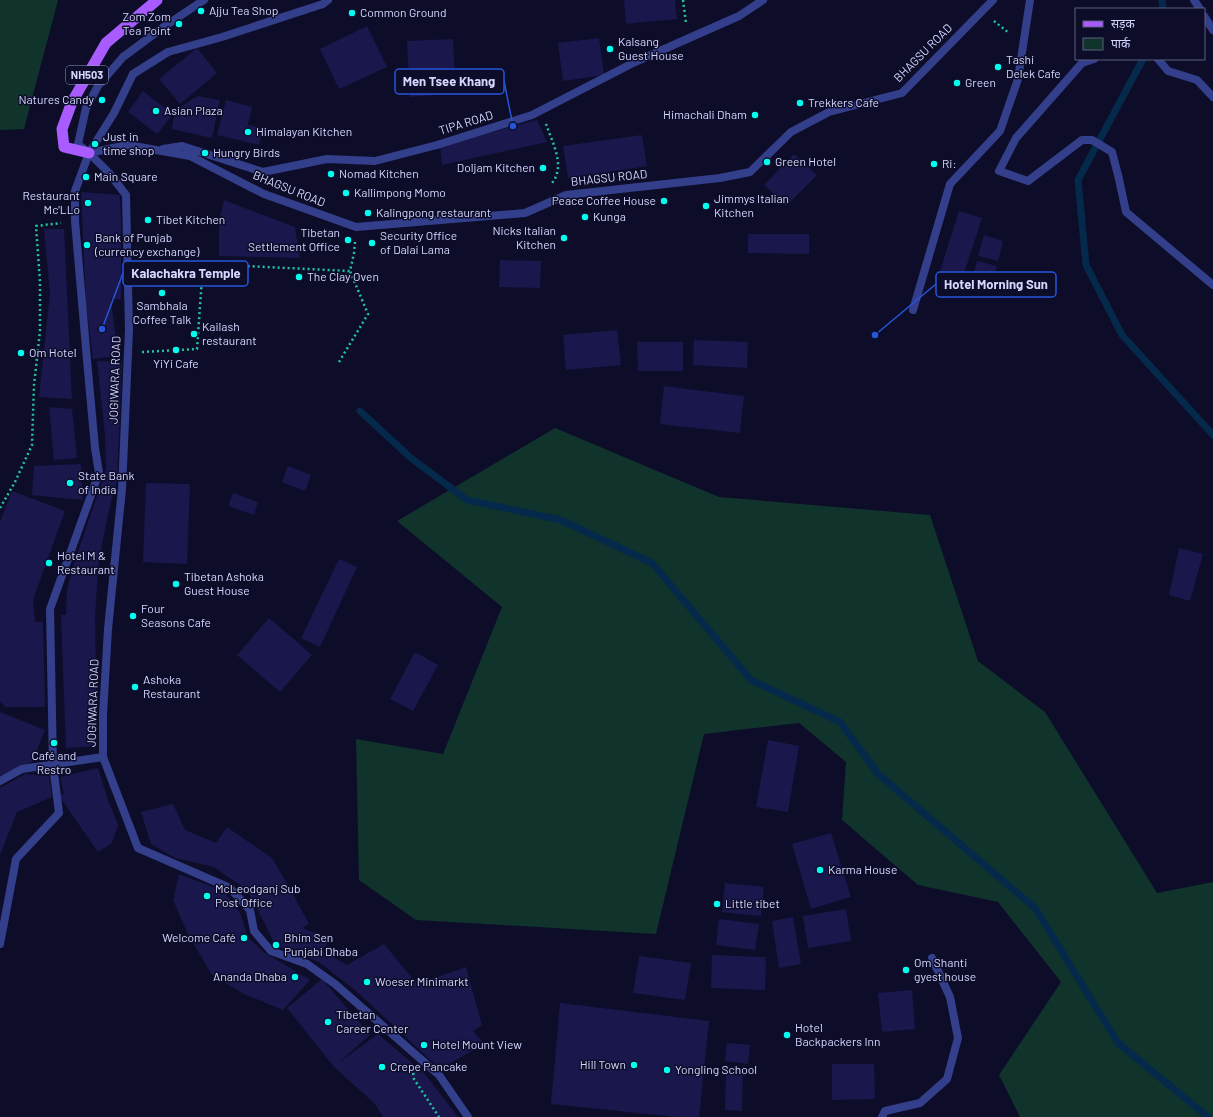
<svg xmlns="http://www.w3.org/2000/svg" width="1213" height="1117" viewBox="0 0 1213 1117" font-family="Barlow,'Noto Sans Devanagari',sans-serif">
<rect width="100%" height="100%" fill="#0d0d29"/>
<path fill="#10332c" d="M 0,0 L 58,0 L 24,129 L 0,130 Z
M 555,428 L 719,497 L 930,515 L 978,661 L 1045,712 L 1157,893 L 1213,882 L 1213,1117 L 1020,1117 L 999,1075 L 1061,982 L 998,902 L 918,885 L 842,820 L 846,762 L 799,723 L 704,734 L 656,934 L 416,920 L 359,880 L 356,739 L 443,754 L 502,607 L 397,521 Z"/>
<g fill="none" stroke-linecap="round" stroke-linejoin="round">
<path stroke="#05294a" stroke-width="7" d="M 1162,0 L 1163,9
M 1143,59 L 1078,180 L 1086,265 L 1122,335 L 1213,435
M 360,411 L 411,458 L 467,500 L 561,520 L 652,563 L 751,680 L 840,722 L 878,774 L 1035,908 L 1118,1043 L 1208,1117"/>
</g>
<path fill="#19174c" d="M 624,0 L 675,0 L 677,19 L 626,24 Z
M 367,26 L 387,67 L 339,89 L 320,49 Z
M 599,38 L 604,75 L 563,81 L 558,43 Z
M 453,39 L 455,77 L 435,78 L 436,95 L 410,97 L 407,41 Z
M 197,48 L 217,73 L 180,104 L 159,79 Z
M 143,91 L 173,114 L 157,134 L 128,112 Z
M 198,96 L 220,100 L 212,138 L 172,129 L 175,110 Z
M 226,100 L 252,107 L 248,125 L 263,128 L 259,145 L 217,135 Z
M 537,120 L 547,142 L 442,165 L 440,146 Z
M 642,135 L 647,166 L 568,178 L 563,146 Z
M 794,154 L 817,175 L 786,206 L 764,185 Z
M 81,192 L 120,195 L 121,224 L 121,299 L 111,299 L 118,356 L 93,359 L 86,303 Z
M 224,200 L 295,227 L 300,258 L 219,256 L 219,222 Z
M 959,211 L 982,218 L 957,295 L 935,287 Z
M 44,229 L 64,229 L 72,399 L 39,397 L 50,293 Z
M 748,234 L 809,234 L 809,254 L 748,253 Z
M 984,235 L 1003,241 L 998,261 L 978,256 Z
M 500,260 L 541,261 L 540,288 L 499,287 Z
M 977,261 L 997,266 L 989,296 L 969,291 Z
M 617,330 L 621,365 L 566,370 L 563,335 Z
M 694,340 L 748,342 L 747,368 L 693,365 Z
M 637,342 L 683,342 L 683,371 L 638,371 Z
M 97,361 L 122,362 L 117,482 L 111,501 L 99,559 L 95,615 L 97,746 L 66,748 L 61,615 L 66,615 L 67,589 L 75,560 L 106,470 L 105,435 Z
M 664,386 L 744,396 L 740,433 L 660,424 Z
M 49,407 L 72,409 L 77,458 L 54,460 Z
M 81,464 L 83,500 L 32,495 L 34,466 Z
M 288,466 L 311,475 L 305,491 L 282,482 Z
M 146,483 L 190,484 L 187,564 L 143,562 Z
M 12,491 L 65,511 L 33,600 L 35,622 L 43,622 L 45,707 L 5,707 L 0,701 L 0,522 Z
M 233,493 L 258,502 L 254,515 L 228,506 Z
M 1179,548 L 1203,554 L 1190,601 L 1169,595 Z
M 339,559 L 357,567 L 320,647 L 301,638 Z
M 269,618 L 312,655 L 280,692 L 237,655 Z
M 415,652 L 438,665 L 413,711 L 390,699 Z
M 0,712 L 45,730 L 32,762 L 0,776 Z
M 768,740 L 799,746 L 788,812 L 756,807 Z
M 98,768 L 108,800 L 118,825 L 112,843 L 98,852 L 59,796 L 64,793 L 60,777 Z
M 25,774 L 49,776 L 52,797 L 17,812 L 0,855 L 0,788 Z
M 173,804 L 185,830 L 216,843 L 227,827 L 272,858 L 287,883 L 309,924 L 302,928 L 329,938 L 323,951 L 347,965 L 384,944 L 417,984 L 466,967 L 482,1025 L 473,1031 L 484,1044 L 440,1069 L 356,991 L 319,962 L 275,946 L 265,924 L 247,890 L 214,867 L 175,858 L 151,844 L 141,812 Z
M 831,833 L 851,897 L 811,909 L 792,844 Z
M 179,874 L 224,891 L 240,913 L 248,937 L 262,951 L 310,980 L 283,1010 L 244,994 L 211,974 L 187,932 L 173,900 Z
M 725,883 L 764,887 L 761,916 L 722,912 Z
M 846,909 L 851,941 L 808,948 L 803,916 Z
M 793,917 L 801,964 L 779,968 L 772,921 Z
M 719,919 L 759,924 L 755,950 L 716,945 Z
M 712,955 L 766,957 L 765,990 L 711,988 Z
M 639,956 L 691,963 L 685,1000 L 633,993 Z
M 322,979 L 370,1035 L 337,1064 L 378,1034 L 425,1074 L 458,1117 L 383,1117 L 375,1104 L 334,1067 L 287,1008 Z
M 912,990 L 915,1029 L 882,1032 L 878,993 Z
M 560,1003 L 709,1021 L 699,1117 L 677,1117 L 551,1104 Z
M 727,1043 L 750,1045 L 748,1064 L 725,1061 Z
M 832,1064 L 874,1064 L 875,1099 L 832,1100 Z
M 726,1071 L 743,1071 L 742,1111 L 725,1110 Z"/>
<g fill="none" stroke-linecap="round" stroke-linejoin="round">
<path stroke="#23c5a1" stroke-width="2.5" stroke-dasharray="2 3" stroke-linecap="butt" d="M 683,0 L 686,23
M 994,21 L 1009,33
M 546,124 C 552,142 566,166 552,183
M 142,352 L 197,349 L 203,264 L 350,271 L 354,253 L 355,242
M 339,362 L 368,314 L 350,271
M 0,508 L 15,482 L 32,445 L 34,385 L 40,331 L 40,282 L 36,226 L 61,223
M 413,1073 L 414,1079 L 439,1117"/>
<path stroke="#343f8c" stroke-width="8" d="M 204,0 L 165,26 L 123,57 L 98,86 L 86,108 L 78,144 L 89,153 L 114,113 L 133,74 L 168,52 L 222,37 L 323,4 L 328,0
M 1094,59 L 1082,63 L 1016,138 L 999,171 L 1028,181 L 1082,140 L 1092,140 L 1112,152 L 1119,179 L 1126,212 L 1213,285
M 1158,59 L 1168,71 L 1197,80 L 1213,97
M 913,310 L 950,184 L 1000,131 L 1018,79 L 1030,0
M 0,944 L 16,859 L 59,813 L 53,765
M 882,1117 L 885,1111 L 920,1103 L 947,1079 L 958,1038 L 950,997 L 932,958"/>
<path stroke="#343f8c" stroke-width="8" d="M 1194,0 L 1200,9
M 1204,16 L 1213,30
M 163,149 L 182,146 L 263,172 L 327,159 L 375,161 L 437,145 L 532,115 L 635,62 L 739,16 L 763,0
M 89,153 L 109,173 L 126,195 L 129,330 L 122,489 L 108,629 L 103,714 L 103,757 L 138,848 L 230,888 L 250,910 L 254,931 L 271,951 L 307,964 L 335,984 L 439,1075 L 468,1117
M 89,153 L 128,145 L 190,156 L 264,194 L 356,227 L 525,213 L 566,195 L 720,178 L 750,172 L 791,132 L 829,112 L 902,93 L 993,0
M 53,765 L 50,609 L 99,473 L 95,448 L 87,360 L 75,221 L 75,191 L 89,153
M 0,781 L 22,769 L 103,757"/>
<path stroke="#a85cff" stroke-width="11" d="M 89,153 L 64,147 L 62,129 L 72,102 L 106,43 L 157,0"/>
</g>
<g fill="#01ffef" stroke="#0d0d29" stroke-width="1.5">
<circle cx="201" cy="11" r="4"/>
<circle cx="352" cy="13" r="4"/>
<circle cx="179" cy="24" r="4"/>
<circle cx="610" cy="49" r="4"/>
<circle cx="998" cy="67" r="4"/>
<circle cx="957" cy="83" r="4"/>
<circle cx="102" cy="100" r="4"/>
<circle cx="800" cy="103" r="4"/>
<circle cx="156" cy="111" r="4"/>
<circle cx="755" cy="115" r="4"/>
<circle cx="248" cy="132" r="4"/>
<circle cx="95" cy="144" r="4"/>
<circle cx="205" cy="153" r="4"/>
<circle cx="767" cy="162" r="4"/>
<circle cx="934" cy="164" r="4"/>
<circle cx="543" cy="168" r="4"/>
<circle cx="331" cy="174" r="4"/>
<circle cx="86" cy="177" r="4"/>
<circle cx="346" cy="193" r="4"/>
<circle cx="664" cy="201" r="4"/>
<circle cx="88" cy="203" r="4"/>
<circle cx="706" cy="206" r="4"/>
<circle cx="368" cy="213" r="4"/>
<circle cx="585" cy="217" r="4"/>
<circle cx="148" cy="220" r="4"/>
<circle cx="564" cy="238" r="4"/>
<circle cx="348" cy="240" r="4"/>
<circle cx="372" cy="243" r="4"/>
<circle cx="87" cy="245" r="4"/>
<circle cx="299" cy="277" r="4"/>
<circle cx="162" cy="293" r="4"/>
<circle cx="194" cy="334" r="4"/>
<circle cx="176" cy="350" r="4"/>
<circle cx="21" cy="353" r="4"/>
<circle cx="70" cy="483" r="4"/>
<circle cx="49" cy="563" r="4"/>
<circle cx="176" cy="584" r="4"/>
<circle cx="133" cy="616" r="4"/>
<circle cx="135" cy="687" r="4"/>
<circle cx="54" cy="743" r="4"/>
<circle cx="820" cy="870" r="4"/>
<circle cx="207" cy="896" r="4"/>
<circle cx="717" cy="904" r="4"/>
<circle cx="244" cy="938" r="4"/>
<circle cx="276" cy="945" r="4"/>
<circle cx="906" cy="970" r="4"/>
<circle cx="295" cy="977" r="4"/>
<circle cx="367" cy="982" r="4"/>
<circle cx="328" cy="1022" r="4"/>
<circle cx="787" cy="1035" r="4"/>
<circle cx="424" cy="1045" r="4"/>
<circle cx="634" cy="1065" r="4"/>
<circle cx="382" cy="1067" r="4"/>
<circle cx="667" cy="1070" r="4"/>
</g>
<g text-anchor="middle" stroke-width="3" stroke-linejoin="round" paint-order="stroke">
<rect fill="#0d0d29" stroke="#999abf" stroke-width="1" x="66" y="66" width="42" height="18" rx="3"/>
<g font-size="11" font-weight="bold" fill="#d5d7ff">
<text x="87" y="79">NH503</text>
</g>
<g font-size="12" fill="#d5d7ff" stroke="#0d0d29" text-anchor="start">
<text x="209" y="15">Ajju Tea Shop</text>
<text x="360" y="17">Common Ground</text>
<text x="171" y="21" text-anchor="end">Zom Zom<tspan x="171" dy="14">Tea Point</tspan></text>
<text x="618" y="46">Kalsang<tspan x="618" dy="14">Guest House</tspan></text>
<text x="1006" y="64">Tashi<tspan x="1006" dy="14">Delek Cafe</tspan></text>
<text x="965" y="87">Green</text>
<text x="94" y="104" text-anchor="end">Natures Candy</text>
<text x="808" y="107">Trekkers Cafe</text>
<text x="164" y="115">Asian Plaza</text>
<text x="747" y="119" text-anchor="end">Himachali Dham</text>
<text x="256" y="136">Himalayan Kitchen</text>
<text x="103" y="141">Just in<tspan x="103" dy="14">time shop</tspan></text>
<text x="213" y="157">Hungry Birds</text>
<text x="775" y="166">Green Hotel</text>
<text x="942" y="168">Ri:</text>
<text x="535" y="172" text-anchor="end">Doljam Kitchen</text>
<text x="339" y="178">Nomad Kitchen</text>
<text x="94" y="181">Main Square</text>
<text x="354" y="197">Kallimpong Momo</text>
<text x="80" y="200" text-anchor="end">Restaurant<tspan x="80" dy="14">Mc'LLo</tspan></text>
<text x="714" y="203">Jimmys Italian<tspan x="714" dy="14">Kitchen</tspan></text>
<text x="656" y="205" text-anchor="end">Peace Coffee House</text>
<text x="376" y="217">Kalingpong restaurant</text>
<text x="593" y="221">Kunga</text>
<text x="156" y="224">Tibet Kitchen</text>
<text x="556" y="235" text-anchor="end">Nicks Italian<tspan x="556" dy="14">Kitchen</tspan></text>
<text x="340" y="237" text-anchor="end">Tibetan<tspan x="340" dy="14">Settlement Office</tspan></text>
<text x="380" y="240">Security Office<tspan x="380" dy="14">of Dalai Lama</tspan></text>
<text x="95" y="242">Bank of Punjab<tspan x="95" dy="14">(currency exchange)</tspan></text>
<text x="307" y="281">The Clay Oven</text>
<text x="162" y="310" text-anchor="middle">Sambhala<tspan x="162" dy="14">Coffee Talk</tspan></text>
<text x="202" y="331">Kailash<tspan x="202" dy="14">restaurant</tspan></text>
<text x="29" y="357">Om Hotel</text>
<text x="176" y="368" text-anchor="middle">YiYi Cafe</text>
<text x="78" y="480">State Bank<tspan x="78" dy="14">of India</tspan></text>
<text x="57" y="560">Hotel M &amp;<tspan x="57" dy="14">Restaurant</tspan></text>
<text x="184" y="581">Tibetan Ashoka<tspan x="184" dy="14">Guest House</tspan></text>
<text x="141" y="613">Four<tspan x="141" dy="14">Seasons Cafe</tspan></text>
<text x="143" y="684">Ashoka<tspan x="143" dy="14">Restaurant</tspan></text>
<text x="54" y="760" text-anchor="middle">Café and<tspan x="54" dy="14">Restro</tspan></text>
<text x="828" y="874">Karma House</text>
<text x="215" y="893">McLeodganj Sub<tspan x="215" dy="14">Post Office</tspan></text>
<text x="725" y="908">Little tibet</text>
<text x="236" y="942" text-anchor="end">Welcome Café</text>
<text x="284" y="942">Bhim Sen<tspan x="284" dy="14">Punjabi Dhaba</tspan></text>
<text x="914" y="967">Om Shanti<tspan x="914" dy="14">gyest house</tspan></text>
<text x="287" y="981" text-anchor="end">Ananda Dhaba</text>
<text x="375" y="986">Woeser Minimarkt</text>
<text x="336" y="1019">Tibetan<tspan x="336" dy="14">Career Center</tspan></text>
<text x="795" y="1032">Hotel<tspan x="795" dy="14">Backpackers Inn</tspan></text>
<text x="432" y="1049">Hotel Mount View</text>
<text x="626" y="1069" text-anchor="end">Hill Town</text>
<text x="390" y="1071">Crepe Pancake</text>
<text x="675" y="1074">Yongling School</text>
</g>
<g font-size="12" fill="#d5d7ff" stroke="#0d0d29">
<text transform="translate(923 53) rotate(-45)" y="4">BHAGSU ROAD</text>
<text transform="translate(466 123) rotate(-17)" y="4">TIPA ROAD</text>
<text transform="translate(609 178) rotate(-6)" y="4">BHAGSU ROAD</text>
<text transform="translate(289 189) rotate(22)" y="4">BHAGSU ROAD</text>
<text transform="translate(115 380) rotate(-88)" y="4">JOGIWARA ROAD</text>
<text transform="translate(93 703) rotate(-88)" y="4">JOGIWARA ROAD</text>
</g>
</g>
<path fill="none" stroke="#2655da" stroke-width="1.5" d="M513 126L504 81M102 329L123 273M875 335L936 284"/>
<g fill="#2655da" stroke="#0d0d29" stroke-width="1.5">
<circle cx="513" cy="126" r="4"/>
<circle cx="102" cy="329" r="4"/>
<circle cx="875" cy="335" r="4"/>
</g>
<g fill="#0d0d29" stroke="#2655da" stroke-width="1.5">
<rect x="395" y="69" width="109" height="25" rx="4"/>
<rect x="123" y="261" width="125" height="25" rx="4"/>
<rect x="936" y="272" width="120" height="25" rx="4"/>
</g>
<g font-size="13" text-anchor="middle" font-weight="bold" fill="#d5d7ff">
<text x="449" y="86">Men Tsee Khang</text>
<text x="186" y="278">Kalachakra Temple</text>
<text x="996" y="289">Hotel Morning Sun</text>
</g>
<rect x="1075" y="8" width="130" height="52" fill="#0d0d29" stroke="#5d5e7f"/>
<rect x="1083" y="21" width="20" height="6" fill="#a85cff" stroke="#5d5e7f"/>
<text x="1111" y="28" font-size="12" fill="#d5d7ff">सड़क</text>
<rect x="1083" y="38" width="20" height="12" fill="#10332c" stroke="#5d5e7f"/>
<text x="1111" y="48" font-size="12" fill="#d5d7ff">पार्क</text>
</svg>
